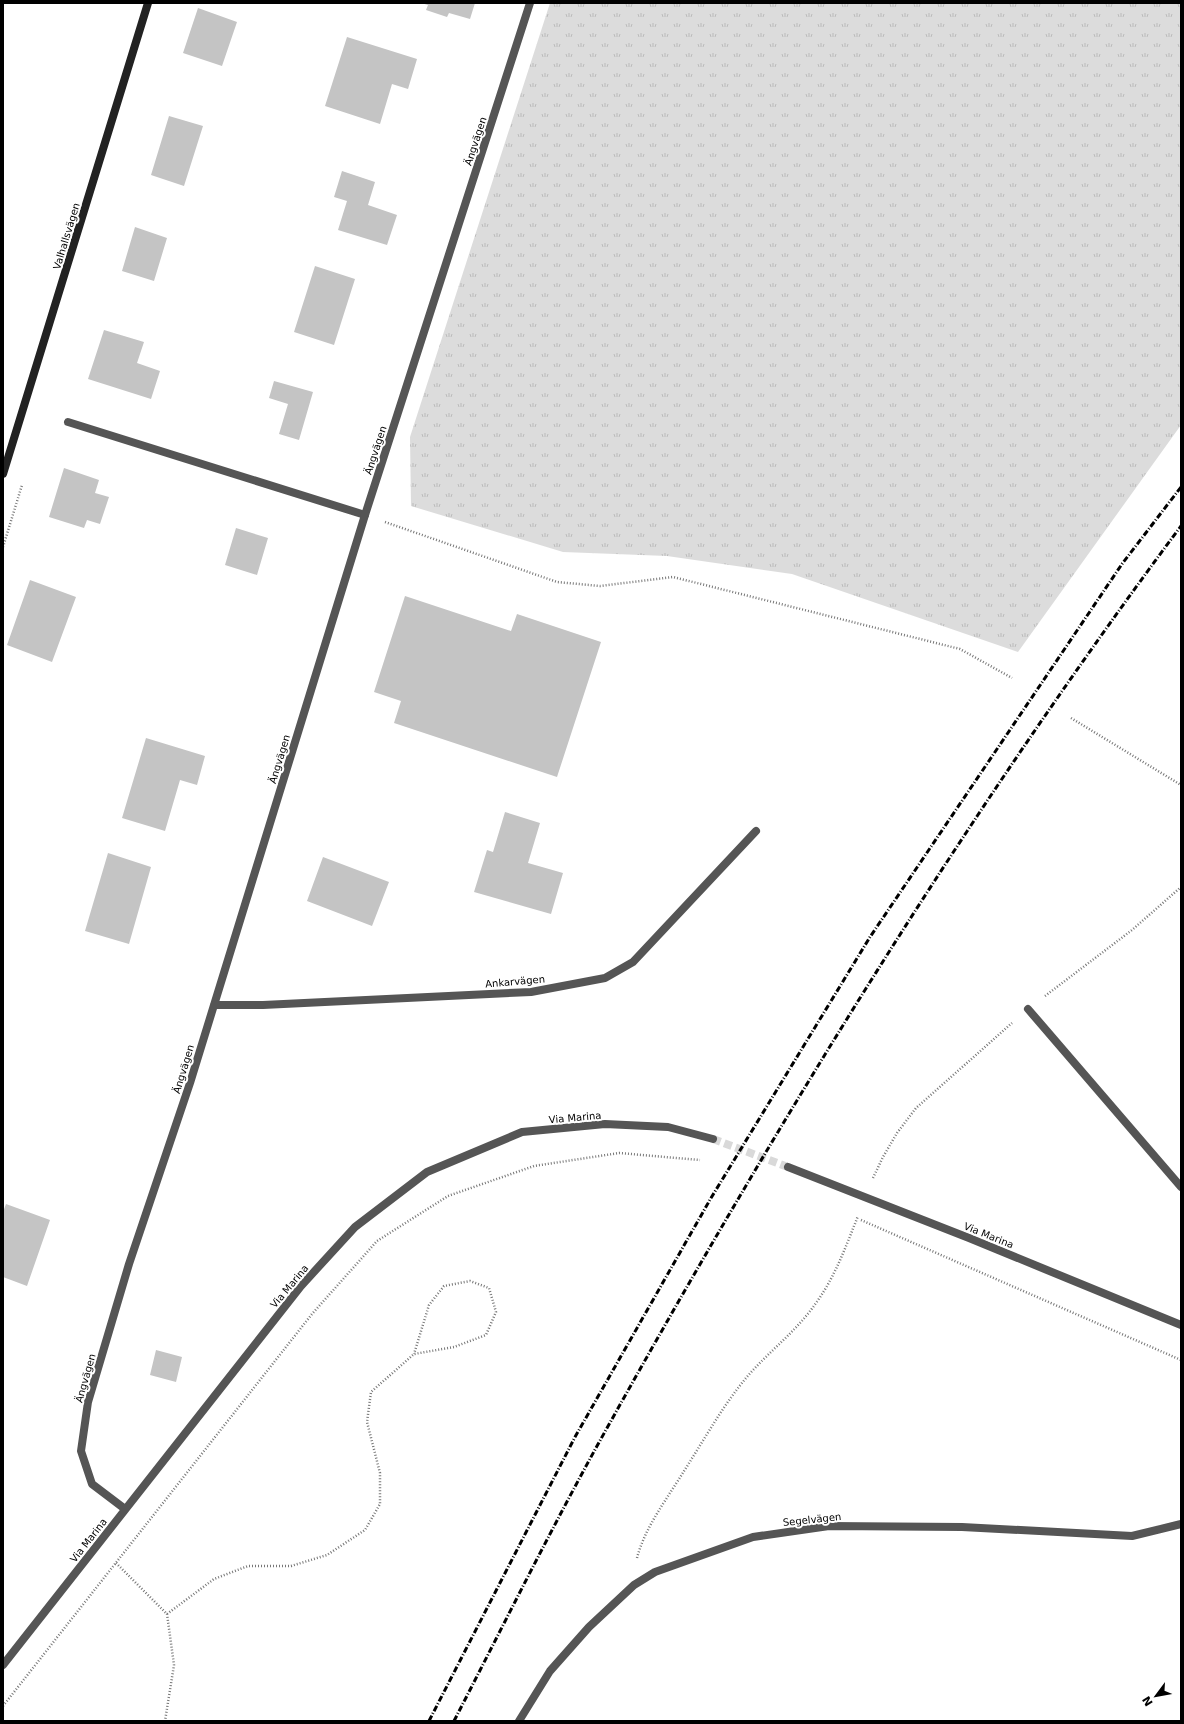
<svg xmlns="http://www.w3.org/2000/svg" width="1184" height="1724" viewBox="0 0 1184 1724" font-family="'DejaVu Sans',sans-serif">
<defs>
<pattern id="grass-tufts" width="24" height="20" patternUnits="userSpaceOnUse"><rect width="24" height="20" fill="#dcdcdc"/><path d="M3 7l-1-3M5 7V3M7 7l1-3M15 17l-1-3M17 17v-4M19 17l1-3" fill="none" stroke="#bbb"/></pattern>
</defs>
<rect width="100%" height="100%" fill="#fff"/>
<path fill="url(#grass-tufts)" d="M 550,3 L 1181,3 L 1181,425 L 1018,652 L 792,574 L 667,556 L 563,552 L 411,506 L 410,437 Z"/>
<path fill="#c4c4c4" d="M 421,3 L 475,3 L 470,19 L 449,13 L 447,17 L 426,10 L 428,5 Z
M 198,8 L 237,22 L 222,66 L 183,53 Z
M 347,37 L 417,59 L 408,89 L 392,84 L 380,124 L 325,106 Z
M 169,116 L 203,126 L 184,186 L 151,175 Z
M 342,171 L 375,182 L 368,205 L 397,215 L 387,245 L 338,230 L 347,201 L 334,197 Z
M 135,227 L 167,238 L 154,281 L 122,271 Z
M 315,266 L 355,279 L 334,345 L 294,332 Z
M 104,330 L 144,342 L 137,363 L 160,371 L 151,399 L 88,379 Z
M 274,381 L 313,392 L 299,440 L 279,434 L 288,404 L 269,398 Z
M 64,468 L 99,480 L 95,493 L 109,497 L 100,524 L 87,520 L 84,528 L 49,517 Z
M 236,528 L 268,538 L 257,575 L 225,565 Z
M 30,580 L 76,597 L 52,662 L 7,645 Z
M 405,596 L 511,631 L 517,614 L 601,642 L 557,777 L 394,723 L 401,701 L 374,692 Z
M 146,738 L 205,756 L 197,785 L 180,780 L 165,831 L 122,818 Z
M 505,812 L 540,823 L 528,863 L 563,873 L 551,914 L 474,892 L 487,850 L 493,852 Z
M 108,853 L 151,867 L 129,944 L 85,931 Z
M 323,857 L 389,882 L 372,926 L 307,901 Z
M 6,1204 L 50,1220 L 27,1286 L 3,1277 L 3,1212 Z
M 156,1350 L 182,1357 L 176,1382 L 150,1375 Z"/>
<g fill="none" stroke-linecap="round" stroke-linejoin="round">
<path stroke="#d9d9d9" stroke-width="8" stroke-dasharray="8 4" stroke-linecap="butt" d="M 713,1139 L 788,1167"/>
<path stroke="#777" stroke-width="2.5" stroke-dasharray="1 2" stroke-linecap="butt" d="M 385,522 L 557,582 L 600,586 L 673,577 L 960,649 L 1012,678
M 3,547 L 22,485
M 1071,718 L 1181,785
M 1045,996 L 1132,930 L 1181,887
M 873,1178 L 883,1157 L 897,1133 L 916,1108 L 1012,1023
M 861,1220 L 1181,1360
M 637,1558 C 645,1527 667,1499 684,1471 C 704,1440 722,1407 746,1378 C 768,1352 796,1332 816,1303 C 835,1277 846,1246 858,1216
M 116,1563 L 167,1614 L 174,1665 L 165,1721
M 167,1614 L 214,1579 L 248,1566 L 291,1566 L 327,1555 L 365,1530 L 380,1504 L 380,1473 L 367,1422 L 371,1392 L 414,1354 L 454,1347 L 486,1335 L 496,1312 L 489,1288 L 470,1281 L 444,1286 L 429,1305 L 414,1354
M 3,1706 L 312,1314 L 377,1241 L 448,1196 L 534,1166 L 619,1153 L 700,1160"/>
<path stroke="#555" stroke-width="8" d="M 68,422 L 365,515
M 1028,1009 L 1181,1187"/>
<path stroke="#555" stroke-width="8" d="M 214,1005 L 263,1005 L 531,992 L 605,978 L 633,962 L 756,831
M 788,1167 L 969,1238 L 1181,1325
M 125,1509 L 92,1484 L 81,1451 L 88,1402 L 129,1264 L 190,1083 L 365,515 L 530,3
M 3,1665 L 301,1286 L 355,1227 L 427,1172 L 522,1132 L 605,1124 L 668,1127 L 713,1139
M 519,1721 L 550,1671 L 589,1627 L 634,1585 L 655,1572 L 753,1537 L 829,1526 L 962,1527 L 1132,1536 L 1181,1524"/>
<path stroke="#222" stroke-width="8" d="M 3,474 L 148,3"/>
<path stroke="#000" stroke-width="3" stroke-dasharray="6 2 1 2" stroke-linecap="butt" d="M 429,1721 L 575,1437 L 711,1198 L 870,937 L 1122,564 L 1181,487
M 454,1721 C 501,1630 547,1537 597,1446 C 773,1129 964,817 1181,526"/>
</g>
<g text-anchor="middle" stroke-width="4" stroke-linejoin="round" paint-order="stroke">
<g font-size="10" fill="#000" stroke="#fff">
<text transform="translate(475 141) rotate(-72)" y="4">Ängvägen</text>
<text transform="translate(66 236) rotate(-73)" y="4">Valhallsvägen</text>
<text transform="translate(375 450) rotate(-72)" y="4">Ängvägen</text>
<text transform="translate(279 759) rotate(-73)" y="4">Ängvägen</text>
<text transform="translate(515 981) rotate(-5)" y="4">Ankarvägen</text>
<text transform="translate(183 1069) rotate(-73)" y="4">Ängvägen</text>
<text transform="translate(575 1117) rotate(-5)" y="4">Via Marina</text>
<text transform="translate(989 1235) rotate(22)" y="4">Via Marina</text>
<text transform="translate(289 1286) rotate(-50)" y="4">Via Marina</text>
<text transform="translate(85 1378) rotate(-74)" y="4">Ängvägen</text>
<text transform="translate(812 1519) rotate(-6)" y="4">Segelvägen</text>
<text transform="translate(88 1540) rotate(-52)" y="4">Via Marina</text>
</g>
</g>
<rect width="1184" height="1724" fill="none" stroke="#000000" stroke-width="8"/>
<g transform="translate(1156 1696) rotate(238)" stroke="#ffffff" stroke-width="3" paint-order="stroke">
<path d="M0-3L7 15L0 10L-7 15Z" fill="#000000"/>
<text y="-6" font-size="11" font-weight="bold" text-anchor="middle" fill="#000000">N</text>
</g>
</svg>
